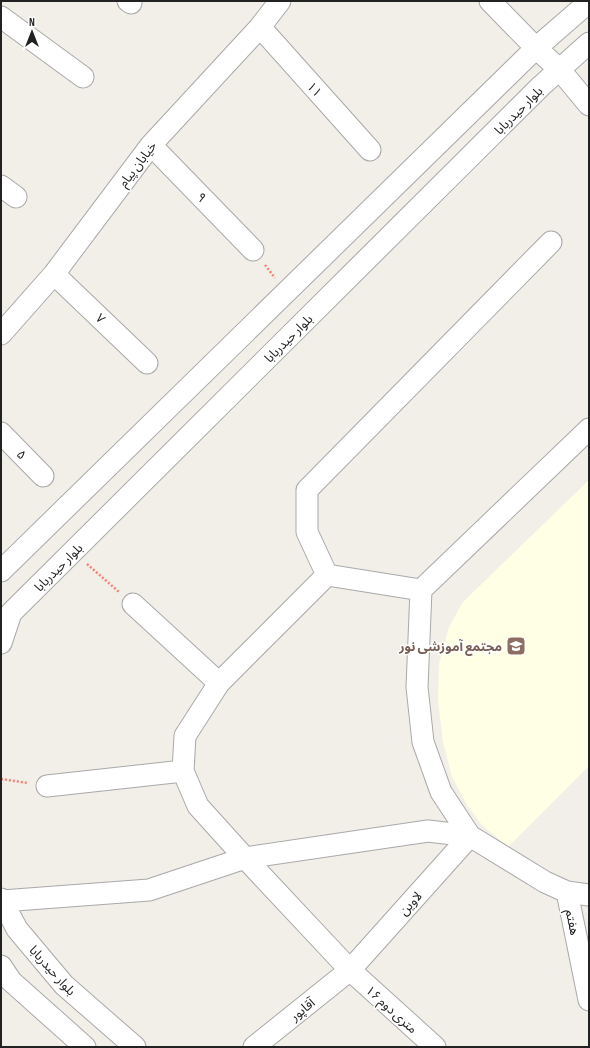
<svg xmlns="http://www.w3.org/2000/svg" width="590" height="1048" viewBox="0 0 590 1048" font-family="'Sofia Sans Condensed','Noto Sans Arabic',sans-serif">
<rect width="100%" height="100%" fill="#f2efe9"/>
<path fill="#ffffe5" d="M 589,480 L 589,766 L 508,847 L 482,825 L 467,805 L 452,777 L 443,742 L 438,701 L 439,664 L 449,627 L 463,602 Z"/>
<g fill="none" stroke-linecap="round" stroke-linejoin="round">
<defs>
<path id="minor" d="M 128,1 L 131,3
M 490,1 L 536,48 L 560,70 L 589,105
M 1,17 L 83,77
M 260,27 L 370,150
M 151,145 L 253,250
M 1,186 L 16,197
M 54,274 L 147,363
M 1,334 L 54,274 L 151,145 L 260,27 L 280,1
M 589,429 L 421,590 L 417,687 L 423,742 L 441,792 L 470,836 L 545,882 L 567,892 L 589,895
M 1,433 L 43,476
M 1,571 L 536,48 L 589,2
M 327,575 L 307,532 L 307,490 L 551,242
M 421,590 L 327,575 L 219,683 L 185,736 L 183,771 L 198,806 L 245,858 L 350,970 L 435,1047
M 133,604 L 219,683
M 1,643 L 11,613 L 541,86 L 589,43
M 47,786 L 183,771
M 567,892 L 589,1000
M 1,899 L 17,929 L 64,985 L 135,1047
M 2,901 L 149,890 L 245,858 L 428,831 L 470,836
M 1,966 L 11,981 L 85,1047
M 254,1047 L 350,970 L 470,836"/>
</defs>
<use href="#minor" stroke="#a9a9a9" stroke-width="23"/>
<path stroke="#fa8072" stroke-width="2.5" stroke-dasharray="2 2" stroke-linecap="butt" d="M 265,265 L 275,278
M 87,564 L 119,592
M 1,779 L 28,783"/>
<use href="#minor" stroke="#fff" stroke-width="21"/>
</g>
<defs>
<symbol id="school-square" viewBox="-11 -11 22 22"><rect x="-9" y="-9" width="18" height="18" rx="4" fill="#8d6e63" stroke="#fff"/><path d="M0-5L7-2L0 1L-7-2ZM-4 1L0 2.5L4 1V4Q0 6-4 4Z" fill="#fff"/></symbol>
</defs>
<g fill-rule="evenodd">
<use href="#school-square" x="505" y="635" width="22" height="22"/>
</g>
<g text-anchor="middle" stroke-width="3" stroke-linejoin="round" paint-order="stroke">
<g font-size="13" fill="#222" stroke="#fff">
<text transform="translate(315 89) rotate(48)" y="5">۱۱</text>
<text transform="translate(518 110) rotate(-45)" y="5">بلوار حیدربابا</text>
<text transform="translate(137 164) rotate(-53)" y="5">خیابان پیام</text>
<text transform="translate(202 197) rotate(46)" y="5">۹</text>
<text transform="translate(101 318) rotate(44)" y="5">۷</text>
<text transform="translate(288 338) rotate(-45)" y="5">بلوار حیدربابا</text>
<text transform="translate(22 454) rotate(45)" y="5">۵</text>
<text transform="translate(58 567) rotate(-45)" y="5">بلوار حیدربابا</text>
<text transform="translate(410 903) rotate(-48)" y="5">لاوین</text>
<text transform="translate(573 922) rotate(78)" y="5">هفتم</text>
<text transform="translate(53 970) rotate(48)" y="5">بلوار حیدربابا</text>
<text transform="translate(302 1009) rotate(-39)" y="5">آقاپور</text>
<text transform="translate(392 1009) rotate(42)" y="5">۱۶ متری دوم</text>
</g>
<g font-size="13" font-weight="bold" fill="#785e54" stroke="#fff" text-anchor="end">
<text x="502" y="651">مجتمع آموزشی نور</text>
</g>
</g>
<rect width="590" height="1048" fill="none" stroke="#222222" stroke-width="4"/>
<g transform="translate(32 32)" stroke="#ffffff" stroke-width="3" paint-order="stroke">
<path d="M0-3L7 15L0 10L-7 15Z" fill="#222222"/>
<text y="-6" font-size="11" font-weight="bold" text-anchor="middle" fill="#222222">N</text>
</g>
</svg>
